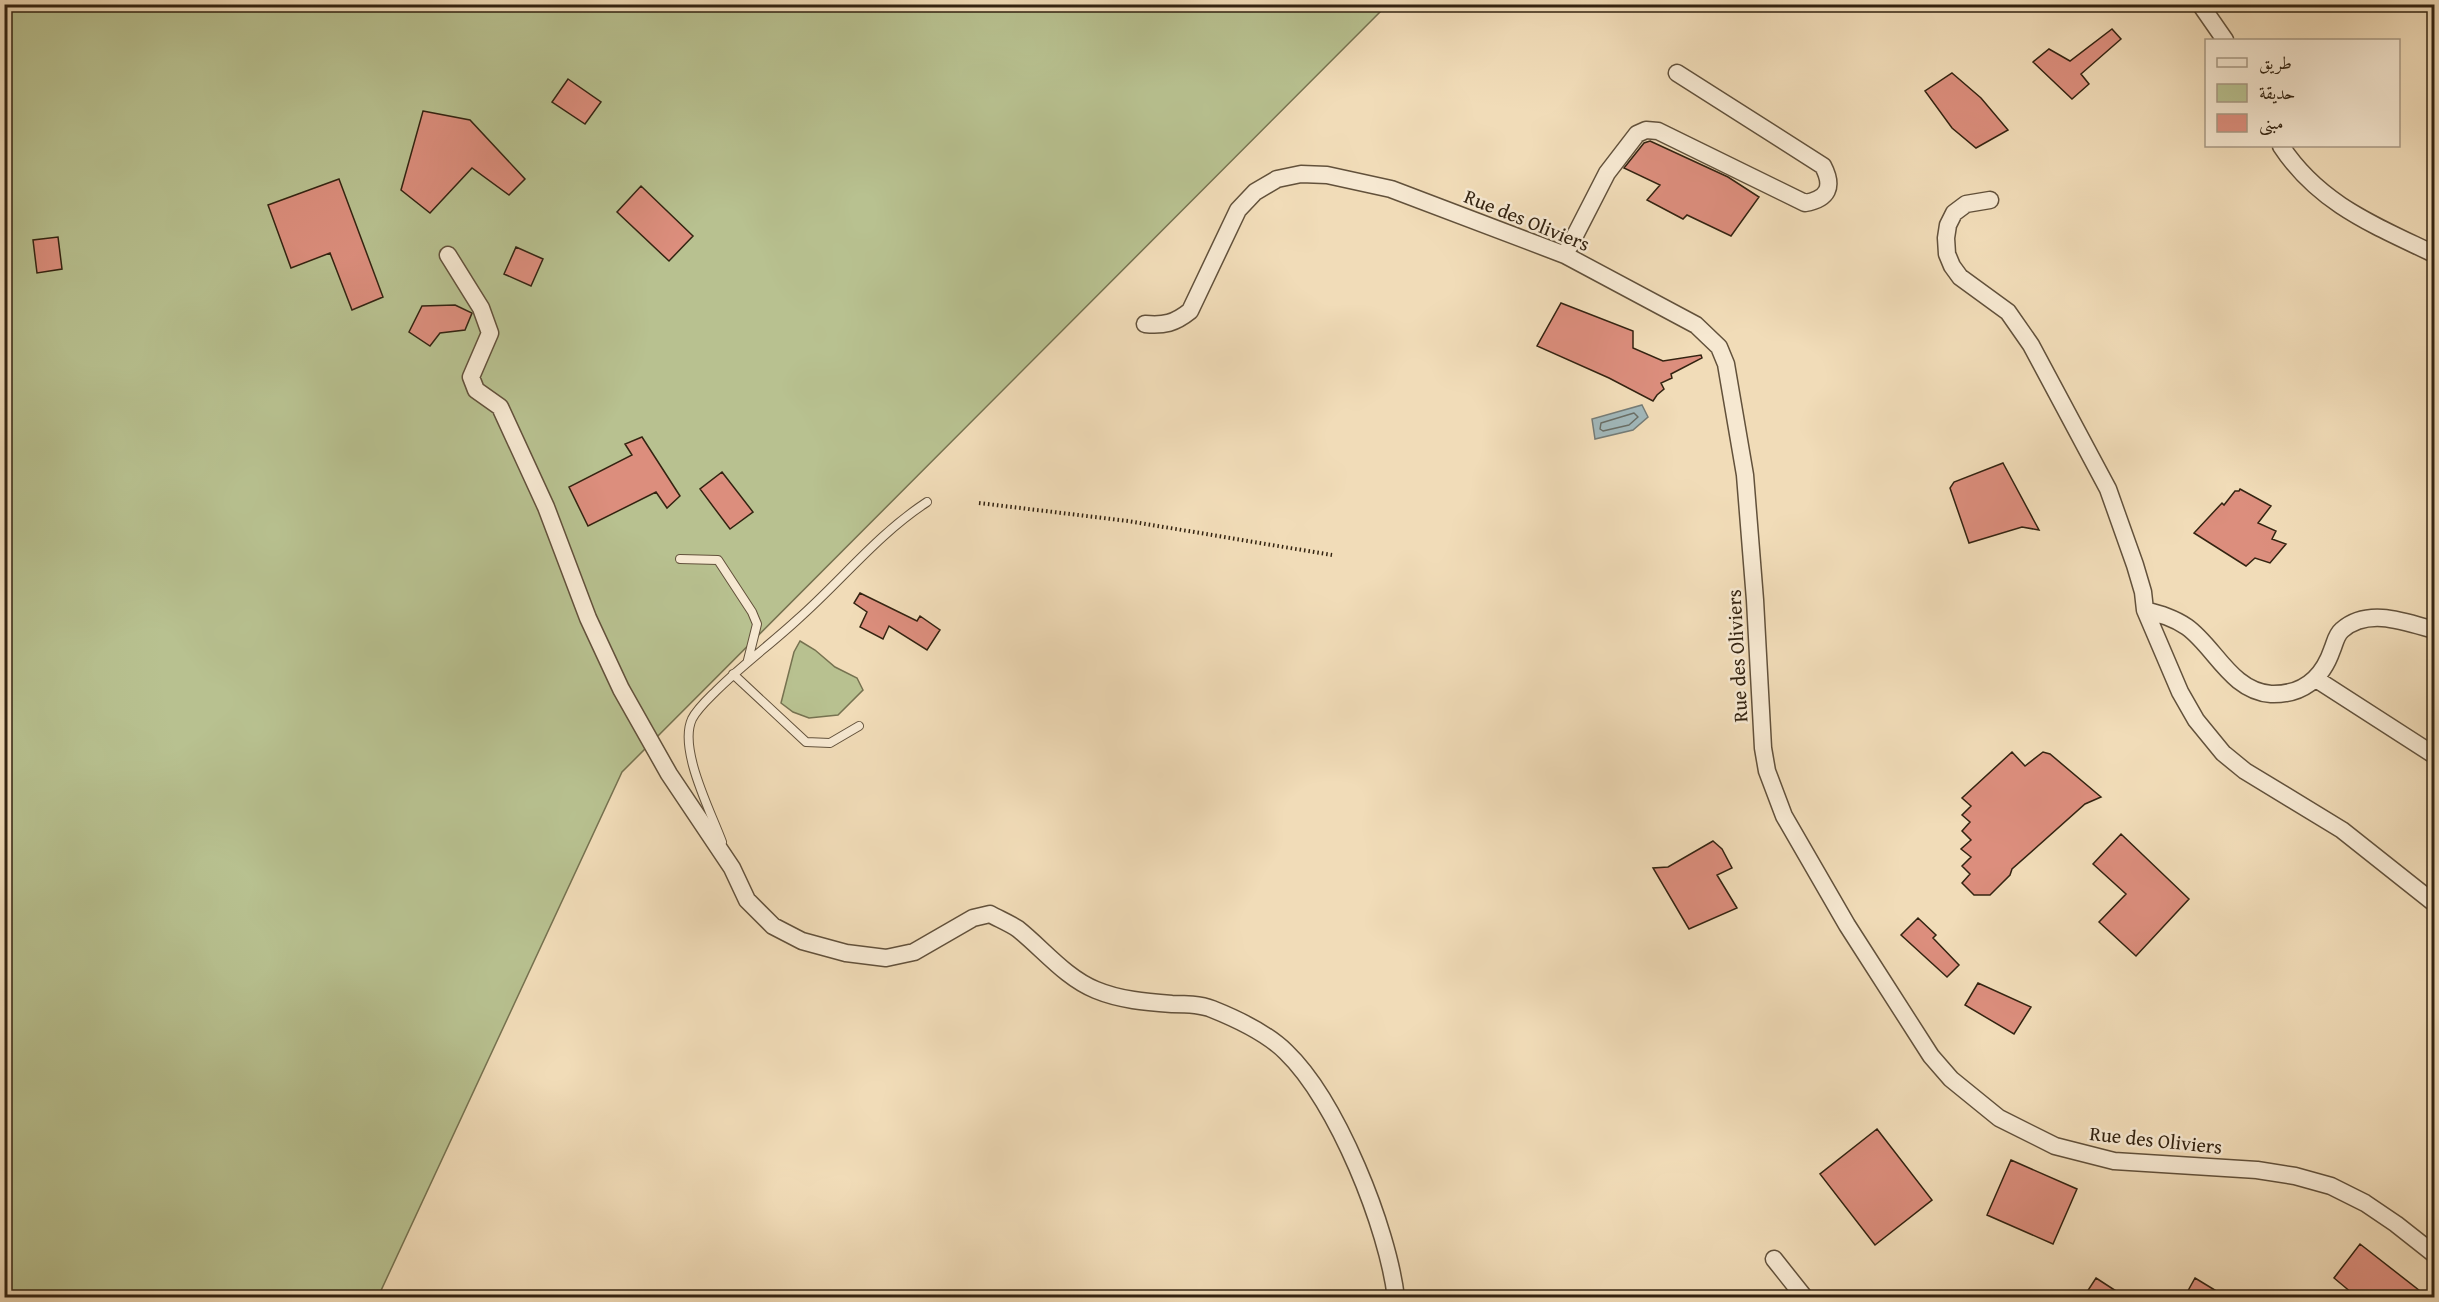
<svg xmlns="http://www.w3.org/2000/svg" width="2439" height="1302" viewBox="0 0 2439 1302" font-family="'Gentium Book Plus',Amiri,serif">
<rect width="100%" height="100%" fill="#f1dcb8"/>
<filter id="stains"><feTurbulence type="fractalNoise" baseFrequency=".00333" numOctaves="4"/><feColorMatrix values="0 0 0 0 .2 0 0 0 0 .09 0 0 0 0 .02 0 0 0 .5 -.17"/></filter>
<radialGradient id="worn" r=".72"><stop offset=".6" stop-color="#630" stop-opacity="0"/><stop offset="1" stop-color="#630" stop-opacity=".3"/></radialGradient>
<path fill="#b8c190" stroke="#767250" stroke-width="1.5" d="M 5,5 L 1387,5 L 622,772 L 378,1297 L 5,1298 Z
M 800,641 L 815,650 L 835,667 L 857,678 L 863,690 L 838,715 L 809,718 L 793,712 L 781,703 L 794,652 Z"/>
<path fill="#a1b8bb" stroke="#757c77" stroke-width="1.5" d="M 1642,405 L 1648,417 L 1633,430 L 1595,439 L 1592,419 Z"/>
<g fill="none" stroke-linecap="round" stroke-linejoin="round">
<path stroke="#6a6e66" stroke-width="1.5" d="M 1634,413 L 1638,417 L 1629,425 L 1603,431 L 1600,429 L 1601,423 Z"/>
</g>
<path fill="#dc8e7d" stroke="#332311" stroke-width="1.5" d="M 2112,29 L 2121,39 L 2081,74 L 2089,84 L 2072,99 L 2033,62 L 2049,49 L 2070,61 Z
M 1952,73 L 1981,98 L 2008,130 L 1976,148 L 1952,128 L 1925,91 Z
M 568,79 L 601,102 L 585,124 L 552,102 Z
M 423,111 L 470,120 L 525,179 L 509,195 L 472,168 L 430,213 L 401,190 Z
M 1650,141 L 1728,177 L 1759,197 L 1731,236 L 1687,215 L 1683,219 L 1647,200 L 1660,185 L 1624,168 L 1644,143 Z
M 339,179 L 383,297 L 352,310 L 330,253 L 291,268 L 268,205 Z
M 641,186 L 693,236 L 669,261 L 617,212 Z
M 58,237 L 62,269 L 37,273 L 33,240 Z
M 516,247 L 543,259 L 531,286 L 504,274 Z
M 1561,303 L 1633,331 L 1633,348 L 1663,361 L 1701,355 L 1702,358 L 1671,374 L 1672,378 L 1661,383 L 1664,389 L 1657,395 L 1653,401 L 1609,378 L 1537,346 Z
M 455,305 L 472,313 L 465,330 L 440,333 L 430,346 L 409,332 L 422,306 Z
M 642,437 L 680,496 L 667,508 L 656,492 L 588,526 L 569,487 L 632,455 L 625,444 Z
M 2003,463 L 2039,530 L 2022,527 L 1969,543 L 1950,488 L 1954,482 Z
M 722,472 L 753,512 L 730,529 L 700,489 Z
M 2240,489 L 2271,506 L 2258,523 L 2276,531 L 2272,539 L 2286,544 L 2270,563 L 2255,558 L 2246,566 L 2194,533 L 2222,503 L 2224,505 L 2235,491 L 2239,491 Z
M 860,593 L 917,621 L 920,616 L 940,630 L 927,650 L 889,626 L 883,639 L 860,627 L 867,612 L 854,603 Z
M 2012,752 L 2025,766 L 2043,752 L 2050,754 L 2101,797 L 2085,804 L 2012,869 L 2010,875 L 1990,895 L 1974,895 L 1962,883 L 1970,874 L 1962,866 L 1971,857 L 1961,849 L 1971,840 L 1962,831 L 1970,822 L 1962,815 L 1971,806 L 1962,798 Z
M 2121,834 L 2189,899 L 2136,956 L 2099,922 L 2126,894 L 2093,864 Z
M 1713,841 L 1722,849 L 1732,868 L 1717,875 L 1737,908 L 1689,929 L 1653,868 L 1668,867 Z
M 1918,918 L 1936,935 L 1933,938 L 1959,965 L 1947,977 L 1901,935 Z
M 1978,983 L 2031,1007 L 2014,1034 L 1965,1005 Z
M 1877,1129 L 1932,1200 L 1875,1245 L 1820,1174 Z
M 2011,1160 L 2077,1189 L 2053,1244 L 1987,1215 Z
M 2360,1244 L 2429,1298 L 2358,1298 L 2334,1278 Z
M 2096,1278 L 2127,1298 L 2083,1298 Z
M 2195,1278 L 2228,1298 L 2184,1298 Z"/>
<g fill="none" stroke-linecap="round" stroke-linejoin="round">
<defs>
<path id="service" d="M 680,559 L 718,560 L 752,612 L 757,624 L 748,660
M 733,674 L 806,742 L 830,743 L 859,726
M 722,842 C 711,812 678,749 692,719 C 697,709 708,699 716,691 C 742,665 771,644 798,619 C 842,580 878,534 927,502"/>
<path id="minor" d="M 2200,4 L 2225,40
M 2281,146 C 2319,204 2374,225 2434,254
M 1990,200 L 1966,204 L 1954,213 L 1948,225 L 1946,238 L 1947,254 L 1952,266 L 1960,277 L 2008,312 L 2031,345 L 2108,489 L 2135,565 L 2143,592 L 2145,610 L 2180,692 L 2196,720 L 2223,753 L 2245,771 L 2342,830 L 2434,903
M 448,255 L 481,308 L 490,333 L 471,377 L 476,390 L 500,407 L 546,507 L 588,618 L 621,689 L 669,774 L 732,868 L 747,900 L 773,926 L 802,941 L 846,953 L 886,958 L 914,952 L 973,918 L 990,914 C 999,919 1009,923 1018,929 C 1043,949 1066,978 1096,990 C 1120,1000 1146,1002 1172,1004 C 1185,1004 1200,1004 1212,1009 C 1237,1019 1267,1033 1286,1052 C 1337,1101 1388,1228 1396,1298
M 1565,255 L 1607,173 L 1637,134 L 1646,130 L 1658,131 L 1805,203 C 1828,199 1834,187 1823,166 L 1677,73
M 1145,324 C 1164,326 1175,323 1190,311 L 1238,210 L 1255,192 L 1277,179 L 1301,174 L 1327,175 L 1391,189 L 1565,255 L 1696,325 L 1719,347 L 1726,364 L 1745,475 L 1755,600 L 1763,748 L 1767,771 L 1784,816 L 1847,925 L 1931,1056 L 1951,1079 L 1999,1118 L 2055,1146 L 2114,1161 L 2257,1170 L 2295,1176 L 2331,1186 L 2365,1203 L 2396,1224 L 2434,1254
M 2145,610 C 2160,614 2174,618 2187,627 C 2215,647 2231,691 2271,694 C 2302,695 2322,679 2332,650 C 2335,643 2336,635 2342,630 C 2368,607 2406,622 2434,630
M 2316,679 L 2434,755
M 1774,1259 L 1805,1298"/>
</defs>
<use href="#service" stroke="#62513b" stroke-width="10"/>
<use href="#minor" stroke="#62513b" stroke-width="19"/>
<path stroke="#332311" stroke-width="4" stroke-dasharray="1.5 3" stroke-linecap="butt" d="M 979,503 L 1128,521 L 1332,555"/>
<use href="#service" stroke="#f6e8d1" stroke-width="8"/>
<use href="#minor" stroke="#f6e8d1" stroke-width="16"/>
</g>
<g text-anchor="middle" stroke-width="5" stroke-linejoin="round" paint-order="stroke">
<g font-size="20" fill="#332311" stroke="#f6e8d1">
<text transform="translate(1527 220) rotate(22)" y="7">Rue des Oliviers</text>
<text transform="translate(1737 656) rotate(-93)" y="7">Rue des Oliviers</text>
<text transform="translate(2156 1140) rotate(6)" y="7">Rue des Oliviers</text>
</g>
</g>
<rect width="2439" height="1302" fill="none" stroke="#f1dcb8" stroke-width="24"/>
<rect x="6" y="6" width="2427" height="1290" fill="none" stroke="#332311" stroke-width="3"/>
<rect x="12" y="12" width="2415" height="1278" fill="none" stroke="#332311" stroke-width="1.5"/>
<rect x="2205" y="39" width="195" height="108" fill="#f6e8d1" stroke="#a89984" stroke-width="1.5"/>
<rect x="2217" y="58" width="30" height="9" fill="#f6e8d1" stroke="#a89984" stroke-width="1.5"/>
<text x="2259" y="69" font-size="18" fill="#332311">طريق</text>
<rect x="2217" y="84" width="30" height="18" fill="#b8c190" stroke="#a89984" stroke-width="1.5"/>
<text x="2259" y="99" font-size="18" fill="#332311">حديقة</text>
<rect x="2217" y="114" width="30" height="18" fill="#dc8e7d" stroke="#a89984" stroke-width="1.5"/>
<text x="2259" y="129" font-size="18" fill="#332311">مبنى</text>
<rect width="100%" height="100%" filter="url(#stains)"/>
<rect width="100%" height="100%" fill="url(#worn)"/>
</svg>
